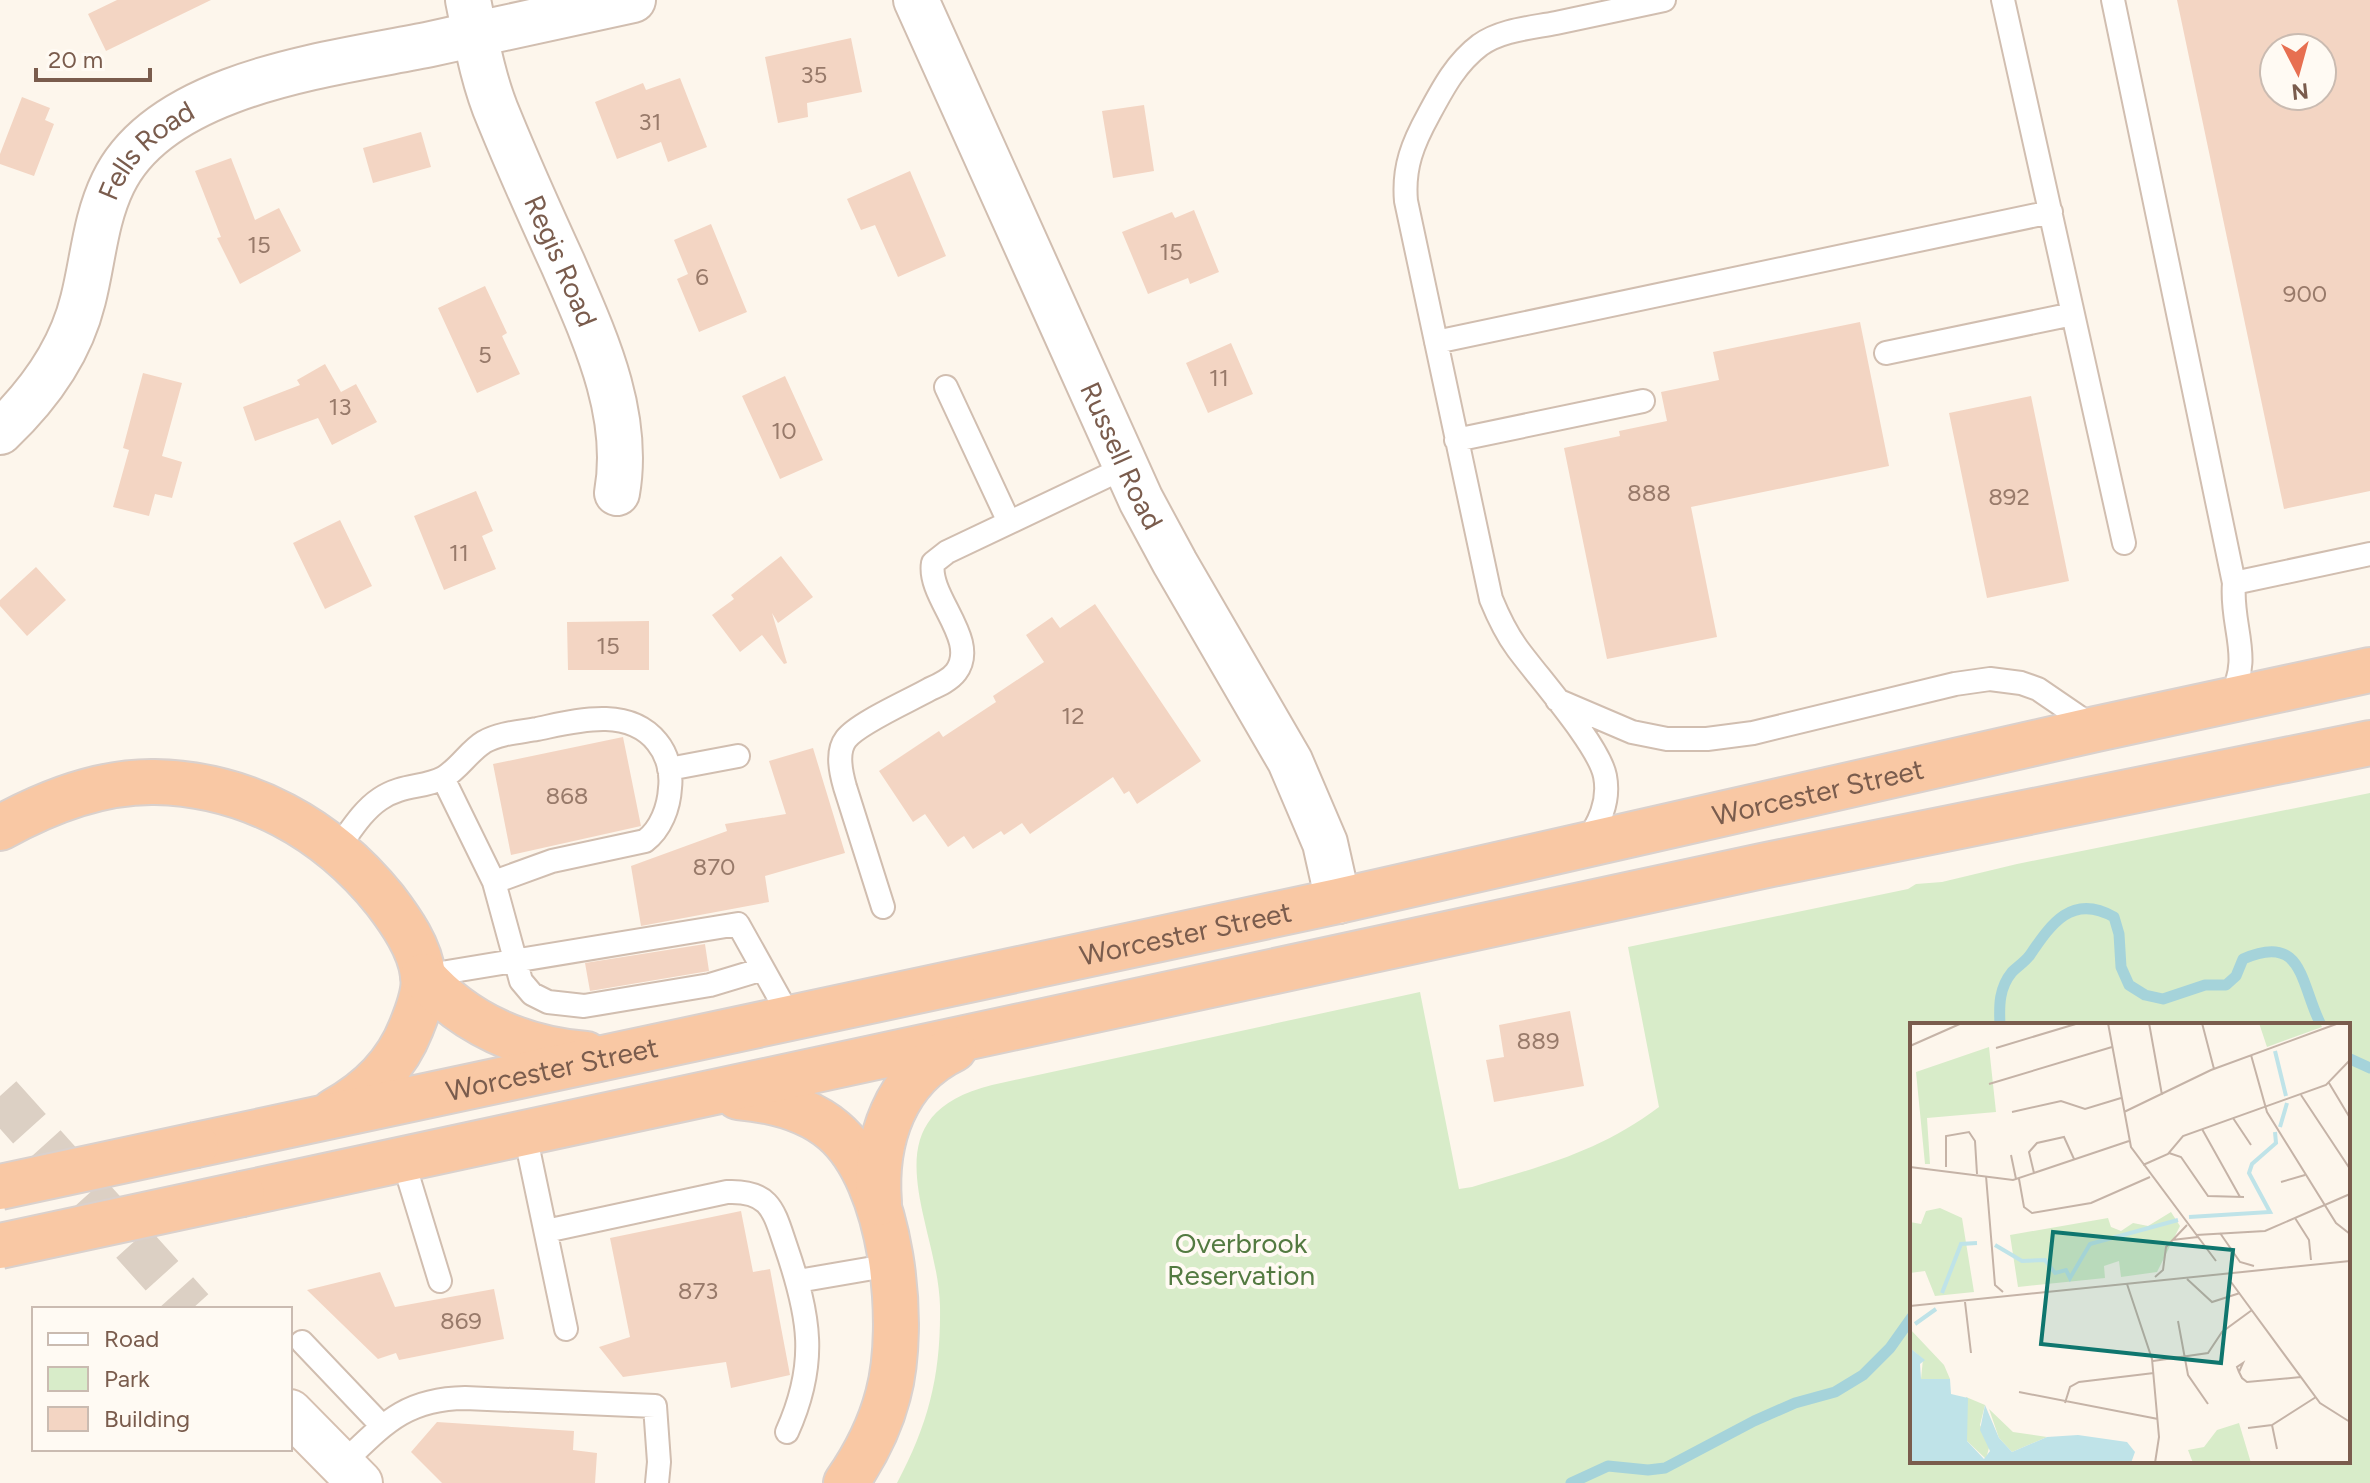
<svg xmlns="http://www.w3.org/2000/svg" width="2370" height="1483" viewBox="0 0 2370 1483" font-family="Figtree,sans-serif">
<rect width="100%" height="100%" fill="#fdf6ec"/>
<path fill="#d8ecc9" fill-rule="evenodd" d="M 2370,793 L 2370,1483 L 897,1483 C 929,1423 941,1374 940,1306 C 938,1221 863,1117 992,1085 L 1420,992 L 1459,1189 L 1472,1187 C 1542,1166 1599,1152 1659,1107 L 1628,947 L 1908,889 L 1916,884 L 1942,882 L 2017,864 ZM 1912,1025 L 2348,1025 L 2348,1461 L 1912,1461 Z"/>
<g fill="none" stroke-linecap="round" stroke-linejoin="round">
<path stroke="#a5d3da" stroke-width="11" d="M 2000,1025 C 1999,1005 1999,988 2012,972 C 2018,966 2025,962 2030,955 C 2051,924 2072,893 2114,917 L 2119,934 L 2121,967 L 2129,985 L 2145,995 L 2163,999 L 2205,985 L 2226,985 L 2236,976 L 2243,959 C 2304,932 2300,984 2321,1025
M 2348,1058 L 2370,1068
M 1571,1483 L 1608,1466 L 1648,1470 L 1665,1468 L 1754,1421 L 1795,1403 L 1835,1392 L 1863,1375 L 1890,1348 L 1912,1317"/>
</g>
<path fill="#f3d5c3" fill-rule="evenodd" d="M 117,0 L 211,0 L 106,51 L 88,14 Z
M 2177,0 L 2370,0 L 2370,491 L 2284,509 ZM 2274,48 L 2322,48 L 2322,96 L 2274,96 Z
M 851,38 L 862,92 L 807,103 L 808,117 L 778,123 L 765,57 Z
M 680,78 L 707,147 L 668,162 L 661,142 L 617,159 L 595,102 L 643,83 L 646,90 Z
M 22,97 L 50,108 L 45,120 L 54,124 L 34,176 L 0,164 L 0,154 Z
M 1144,105 L 1154,171 L 1113,178 L 1102,111 Z
M 421,132 L 431,167 L 373,183 L 363,148 Z
M 231,158 L 255,220 L 279,208 L 301,251 L 240,284 L 217,238 L 221,237 L 195,171 Z
M 910,171 L 946,256 L 898,277 L 875,225 L 861,230 L 847,199 Z
M 1194,210 L 1219,272 L 1190,284 L 1188,278 L 1148,294 L 1122,232 L 1172,212 L 1175,218 Z
M 711,224 L 747,312 L 699,332 L 677,279 L 688,274 L 674,240 Z
M 485,286 L 507,333 L 502,336 L 520,374 L 477,393 L 438,308 Z
M 1860,322 L 1889,466 L 1691,507 L 1717,637 L 1607,659 L 1564,448 L 1620,436 L 1619,431 L 1667,421 L 1661,392 L 1719,380 L 1713,352 Z
M 1231,343 L 1253,394 L 1208,413 L 1186,363 Z
M 325,364 L 341,392 L 356,384 L 377,422 L 332,445 L 318,418 L 255,441 L 243,407 L 300,385 L 297,380 Z
M 143,373 L 182,383 L 162,456 L 182,462 L 172,498 L 155,494 L 149,516 L 113,507 L 129,450 L 123,448 Z
M 785,376 L 823,460 L 780,479 L 742,396 Z
M 2031,396 L 2069,581 L 1987,598 L 1949,413 Z
M 476,491 L 493,531 L 482,536 L 496,569 L 444,590 L 414,516 Z
M 340,520 L 372,586 L 325,609 L 293,543 Z
M 781,556 L 813,597 L 778,623 L 772,613 L 787,663 L 784,664 L 762,635 L 740,652 L 712,615 L 734,599 L 731,595 Z
M 36,567 L 66,600 L 27,636 L 0,606 L 0,600 Z
M 1095,604 L 1201,761 L 1137,804 L 1129,791 L 1124,794 L 1113,777 L 1030,834 L 1022,823 L 1004,835 L 1001,831 L 973,849 L 964,836 L 948,847 L 925,814 L 913,822 L 879,771 L 939,731 L 943,737 L 996,702 L 993,696 L 1044,662 L 1026,635 L 1052,617 L 1060,628 Z
M 649,621 L 649,670 L 568,670 L 567,622 Z
M 623,737 L 641,826 L 511,855 L 493,764 Z
M 813,748 L 845,853 L 765,876 L 769,902 L 641,926 L 631,866 L 727,831 L 725,824 L 786,814 L 769,761 Z
M 705,944 L 709,971 L 590,991 L 585,963 Z
M 1570,1011 L 1584,1086 L 1494,1102 L 1486,1060 L 1504,1057 L 1499,1025 Z
M 741,1211 L 753,1272 L 770,1269 L 790,1375 L 731,1388 L 726,1362 L 623,1377 L 599,1347 L 630,1337 L 610,1238 Z
M 380,1272 L 395,1307 L 494,1289 L 504,1339 L 399,1360 L 396,1353 L 378,1359 L 307,1290 Z
M 437,1422 L 574,1431 L 573,1450 L 597,1453 L 595,1483 L 442,1483 L 411,1452 Z"/>
<g fill="none" stroke-linecap="round" stroke-linejoin="round">
<path stroke="#dcd0c4" stroke-width="44" stroke-dasharray="44 22" stroke-linecap="butt" d="M 0,1096 L 192,1309"/>
<defs>
<path id="service" d="M 2003,0 L 2124,543
M 2113,0 L 2234,583 L 2370,554
M 1436,342 L 2051,212
M 1886,353 L 2073,314
M 946,387 L 1009,522
M 1456,440 L 1643,401
M 2229,699 C 2254,658 2230,627 2234,583
M 1557,700 L 1632,732 L 1667,739 L 1707,739 L 1753,733 L 1955,684 L 1990,679 L 2021,683 L 2038,689 L 2095,728
M 669,769 L 738,756
M 1584,845 C 1599,824 1610,802 1605,776 C 1599,745 1538,677 1517,648 C 1506,633 1498,616 1491,599 L 1406,201 C 1403,167 1413,143 1429,114 C 1443,88 1456,63 1480,45 C 1501,30 1530,28 1556,23 C 1592,15 1628,8 1664,0
M 337,849 C 350,832 362,811 380,799 C 402,784 424,788 443,778 C 459,769 469,751 484,742 C 500,733 520,732 537,729 C 576,721 628,706 657,742 C 667,754 672,772 670,788 C 669,807 661,829 645,841 L 552,861 L 494,882 L 443,778
M 494,882 L 521,981 L 532,994 L 548,1002 L 584,1006 L 710,985 L 763,969
M 883,907 L 845,787 C 841,773 836,752 846,739 C 858,723 911,700 930,689 C 939,685 950,680 956,672 C 980,640 927,597 933,563 L 947,552 L 1126,467
M 423,976 L 738,924 L 791,1019
M 525,1134 L 566,1329
M 403,1160 L 440,1281
M 546,1231 L 727,1192 C 771,1190 774,1212 786,1247 C 810,1317 818,1363 787,1432
M 798,1281 L 891,1265
M 302,1342 L 382,1426
M 342,1464 C 383,1425 404,1399 465,1398 L 655,1406 L 659,1462 L 657,1483"/>
<g id="minor">
<path id="s1" d="M 468,0 C 476,39 483,81 499,118 C 519,167 541,216 563,264 C 594,336 631,413 617,493"/>
<path id="s2" d="M 916,0 L 1141,500 L 1175,563 L 1290,761 L 1325,843 L 1338,901"/>
<path id="s3" d="M 0,432 C 38,396 70,353 83,300 C 93,261 95,220 113,183 C 161,82 333,64 431,44 C 498,29 565,15 633,0"/>
</g>
<path id="secondary" d="M 290,1412 L 360,1483"/>
<g id="trunk">
<path d="M 0,828 C 47,802 101,781 155,782 C 248,784 328,829 385,900 C 401,921 420,948 423,975 C 426,992 417,1013 411,1028 C 396,1066 369,1092 334,1111"/>
<path d="M 423,976 C 465,1024 523,1049 586,1054"/>
<path d="M 738,1097 C 772,1100 807,1108 834,1131 C 893,1181 907,1325 888,1395 C 880,1426 864,1457 846,1483"/>
<path id="s4" d="M 196,1145 L 1338,901 L 2096,729 L 2370,670"/>
<path d="M 242,1194 L 1762,866 L 2370,743"/>
<path d="M 879,1203 C 874,1140 895,1077 954,1049"/>
</g>
</defs>
<use href="#service" stroke="#d1beb0" stroke-width="26"/>
<use href="#minor" stroke="#d1beb0" stroke-width="48"/>
<use href="#secondary" stroke="#d6c0b0" stroke-width="48"/>
<use href="#trunk" stroke="#dad1cd" stroke-width="48"/>
<use href="#service" stroke="#fff" stroke-width="22"/>
<use href="#minor" stroke="#fff" stroke-width="44"/>
<use href="#secondary" stroke="#fff" stroke-width="44"/>
<use href="#trunk" stroke="#f9c8a4" stroke-width="44"/>
<defs>
<path id="trunk-bridge" d="M 0,1187 L 196,1145
M 0,1246 L 242,1194"/>
</defs>
<use href="#trunk-bridge" stroke="#dad1cd" stroke-width="48" stroke-linecap="butt"/>
<use href="#trunk-bridge" stroke="#f9c8a4" stroke-width="44"/>
</g>
<g text-anchor="middle" stroke-width="8" stroke-linejoin="round" paint-order="stroke">
<g font-size="24" fill="#987a6a">
<text x="814" y="83">35</text>
<text x="650" y="130">31</text>
<text x="259" y="253">15</text>
<text x="1171" y="260">15</text>
<text x="702" y="285">6</text>
<text x="2305" y="302">900</text>
<text x="485" y="363">5</text>
<text x="1219" y="386">11</text>
<text x="340" y="415">13</text>
<text x="784" y="439">10</text>
<text x="1649" y="501">888</text>
<text x="2009" y="505">892</text>
<text x="459" y="561">11</text>
<text x="608" y="654">15</text>
<text x="1073" y="724">12</text>
<text x="567" y="804">868</text>
<text x="714" y="875">870</text>
<text x="1538" y="1049">889</text>
<text x="698" y="1299">873</text>
<text x="461" y="1329">869</text>
</g>
<g font-size="28" fill="#7a5c4d" stroke="#fffaf3">
<text dy="10" stroke="none"><textPath href="#s3" startOffset="326">Fells Road</textPath></text>
<text dy="10" stroke="none"><textPath href="#s1" startOffset="278">Regis Road</textPath></text>
<text dy="10" stroke="none"><textPath href="#s2" startOffset="500">Russell Road</textPath></text>
<text dy="10" stroke="none"><textPath href="#s4" startOffset="1660">Worcester Street</textPath></text>
<text dy="10" stroke="none"><textPath href="#s4" startOffset="1012">Worcester Street</textPath></text>
<text dy="10" stroke="none"><textPath href="#s4" startOffset="364">Worcester Street</textPath></text>
</g>
<g font-size="28" fill="#537a41" stroke="#fffaf3">
<text x="1241" y="1253">Overbrook<tspan x="1241" dy="32">Reservation</tspan></text>
</g>
</g>
<g transform="translate(1910 1023)">
<rect width="440" height="440" fill="#fdf6ec"/>
<path d="M 349,0 L 410,0 L 412,4 L 357,24 ZM 79,24 L 86,89 L 17,95 L 20,141 L 15,141 L 6,49 ZM 30,185 L 52,195 L 64,269 L 25,273 L 15,248 L 0,250 L 0,199 L 11,201 L 16,188 ZM 261,189 L 270,203 L 247,249 L 211,254 L 209,238 L 194,243 L 195,255 L 108,264 L 100,212 L 198,195 L 201,204 L 211,208 L 223,200 L 238,203 ZM 0,306 L 34,342 L 40,356 L 11,356 L 13,336 L 0,325 ZM 56,374 L 75,382 L 70,402 L 80,421 L 76,436 L 57,418 ZM 79,386 L 103,409 L 137,414 L 102,429 L 89,415 ZM 329,400 L 341,440 L 283,440 L 278,427 L 294,424 L 307,407 Z" fill="#d8ecc9"/>
<path d="M 0,325 L 15,337 L 10,341 L 11,356 L 40,356 L 41,371 L 58,375 L 57,418 L 74,436 L 80,428 L 70,407 L 75,382 L 89,415 L 102,429 L 137,414 L 168,412 L 217,419 L 225,429 L 221,440 L 2,440 Z" fill="#bfe3e8"/>
<path fill="none" stroke="#bfe3e8" stroke-width="4" d="M 365,28 L 376,73M 370,104 L 377,80M 279,194 L 360,189 L 339,150 L 342,141 L 366,120 L 365,109M 85,222 L 112,238 L 135,237 L 145,250 L 156,247 L 160,255 L 180,221 L 268,197M 32,270 L 51,221 L 67,220M 5,301 L 26,286"/>
<path fill="none" stroke="#c5b3a7" stroke-width="2" d="M 198,0 L 221,124 L 306,238M 239,0 L 252,72M 292,0 L 304,46M 0,23 L 52,0M 86,25 L 169,0M 341,32 L 357,89 L 426,200 L 440,211M 419,60 L 440,95M 79,61 L 202,24M 391,72 L 440,146M 102,89 L 151,78 L 175,86 L 211,75M 214,89 L 301,47 L 429,0M 323,95 L 341,122M 292,106 L 330,174M 259,130 L 271,134 L 298,173 L 334,174M 101,132 L 106,156M 233,142 L 258,131 L 273,113 L 416,62 L 440,37M 0,144 L 103,157 L 219,118M 36,144 L 36,113 L 59,109 L 65,118 L 67,151M 124,150 L 119,129 L 127,120 L 154,114 L 164,136M 76,153 L 85,262 L 93,269M 109,156 L 114,184 L 122,190 L 181,180 L 240,154M 371,159 L 395,152M 385,195 L 399,217 L 401,237M 310,210 L 330,239 L 344,243M 286,212 L 355,208 L 440,171M 262,217 L 288,214M 245,254 L 253,247 L 256,224 L 277,202M 277,256 L 302,279 L 330,270M 321,259 L 410,380 L 440,399M 217,261 L 242,336 L 249,414 L 245,440M 55,279 L 61,330M 0,283 L 440,238M 268,298 L 278,352 L 298,381M 243,338 L 298,330 L 312,309 L 342,287M 329,349 L 333,340 L 327,344 L 329,349 L 332,355 L 337,359 L 391,354M 109,369 L 248,396M 155,380 L 160,364 L 169,359 L 244,350M 362,402 L 367,426M 338,405 L 362,402 L 406,374"/>
<path fill="#0f766e" fill-opacity="0.15" stroke="#0f766e" stroke-width="4" d="M 143,209 L 323,227 L 311,340 L 131,321 Z"/>
<rect width="440" height="440" fill="none" stroke="#7a5c4d" stroke-width="4"/>
</g>
<rect x="32" y="1307" width="260" height="144" fill="#fffaf3" stroke="#cabbb1" stroke-width="2"/>
<rect x="48" y="1333" width="40" height="12" fill="#ffffff" stroke="#cabbb1" stroke-width="2"/>
<text x="104" y="1347" font-size="24" fill="#7a5c4d">Road</text>
<rect x="48" y="1367" width="40" height="24" fill="#d8ecc9" stroke="#cabbb1" stroke-width="2"/>
<text x="104" y="1387" font-size="24" fill="#7a5c4d">Park</text>
<rect x="48" y="1407" width="40" height="24" fill="#f3d5c3" stroke="#cabbb1" stroke-width="2"/>
<text x="104" y="1427" font-size="24" fill="#7a5c4d">Building</text>
<g transform="translate(2298 72) rotate(174)"><circle r="38" fill="#fffaf3" stroke="#cabbb1" stroke-width="2"/>
<path d="M0-6L14 30L0 20L-14 30Z" fill="#e76f51"/>
<text y="-12" font-size="22" font-weight="bold" text-anchor="middle" fill="#7a5c4d">N</text>
</g>
<path d="M36 68v12h114v-12" fill="none" stroke="#7a5c4d" stroke-width="4"/>
<text x="48" y="68" font-size="24" fill="#7a5c4d" stroke="#fffaf3" stroke-width="6" paint-order="stroke">20 m</text>
</svg>
